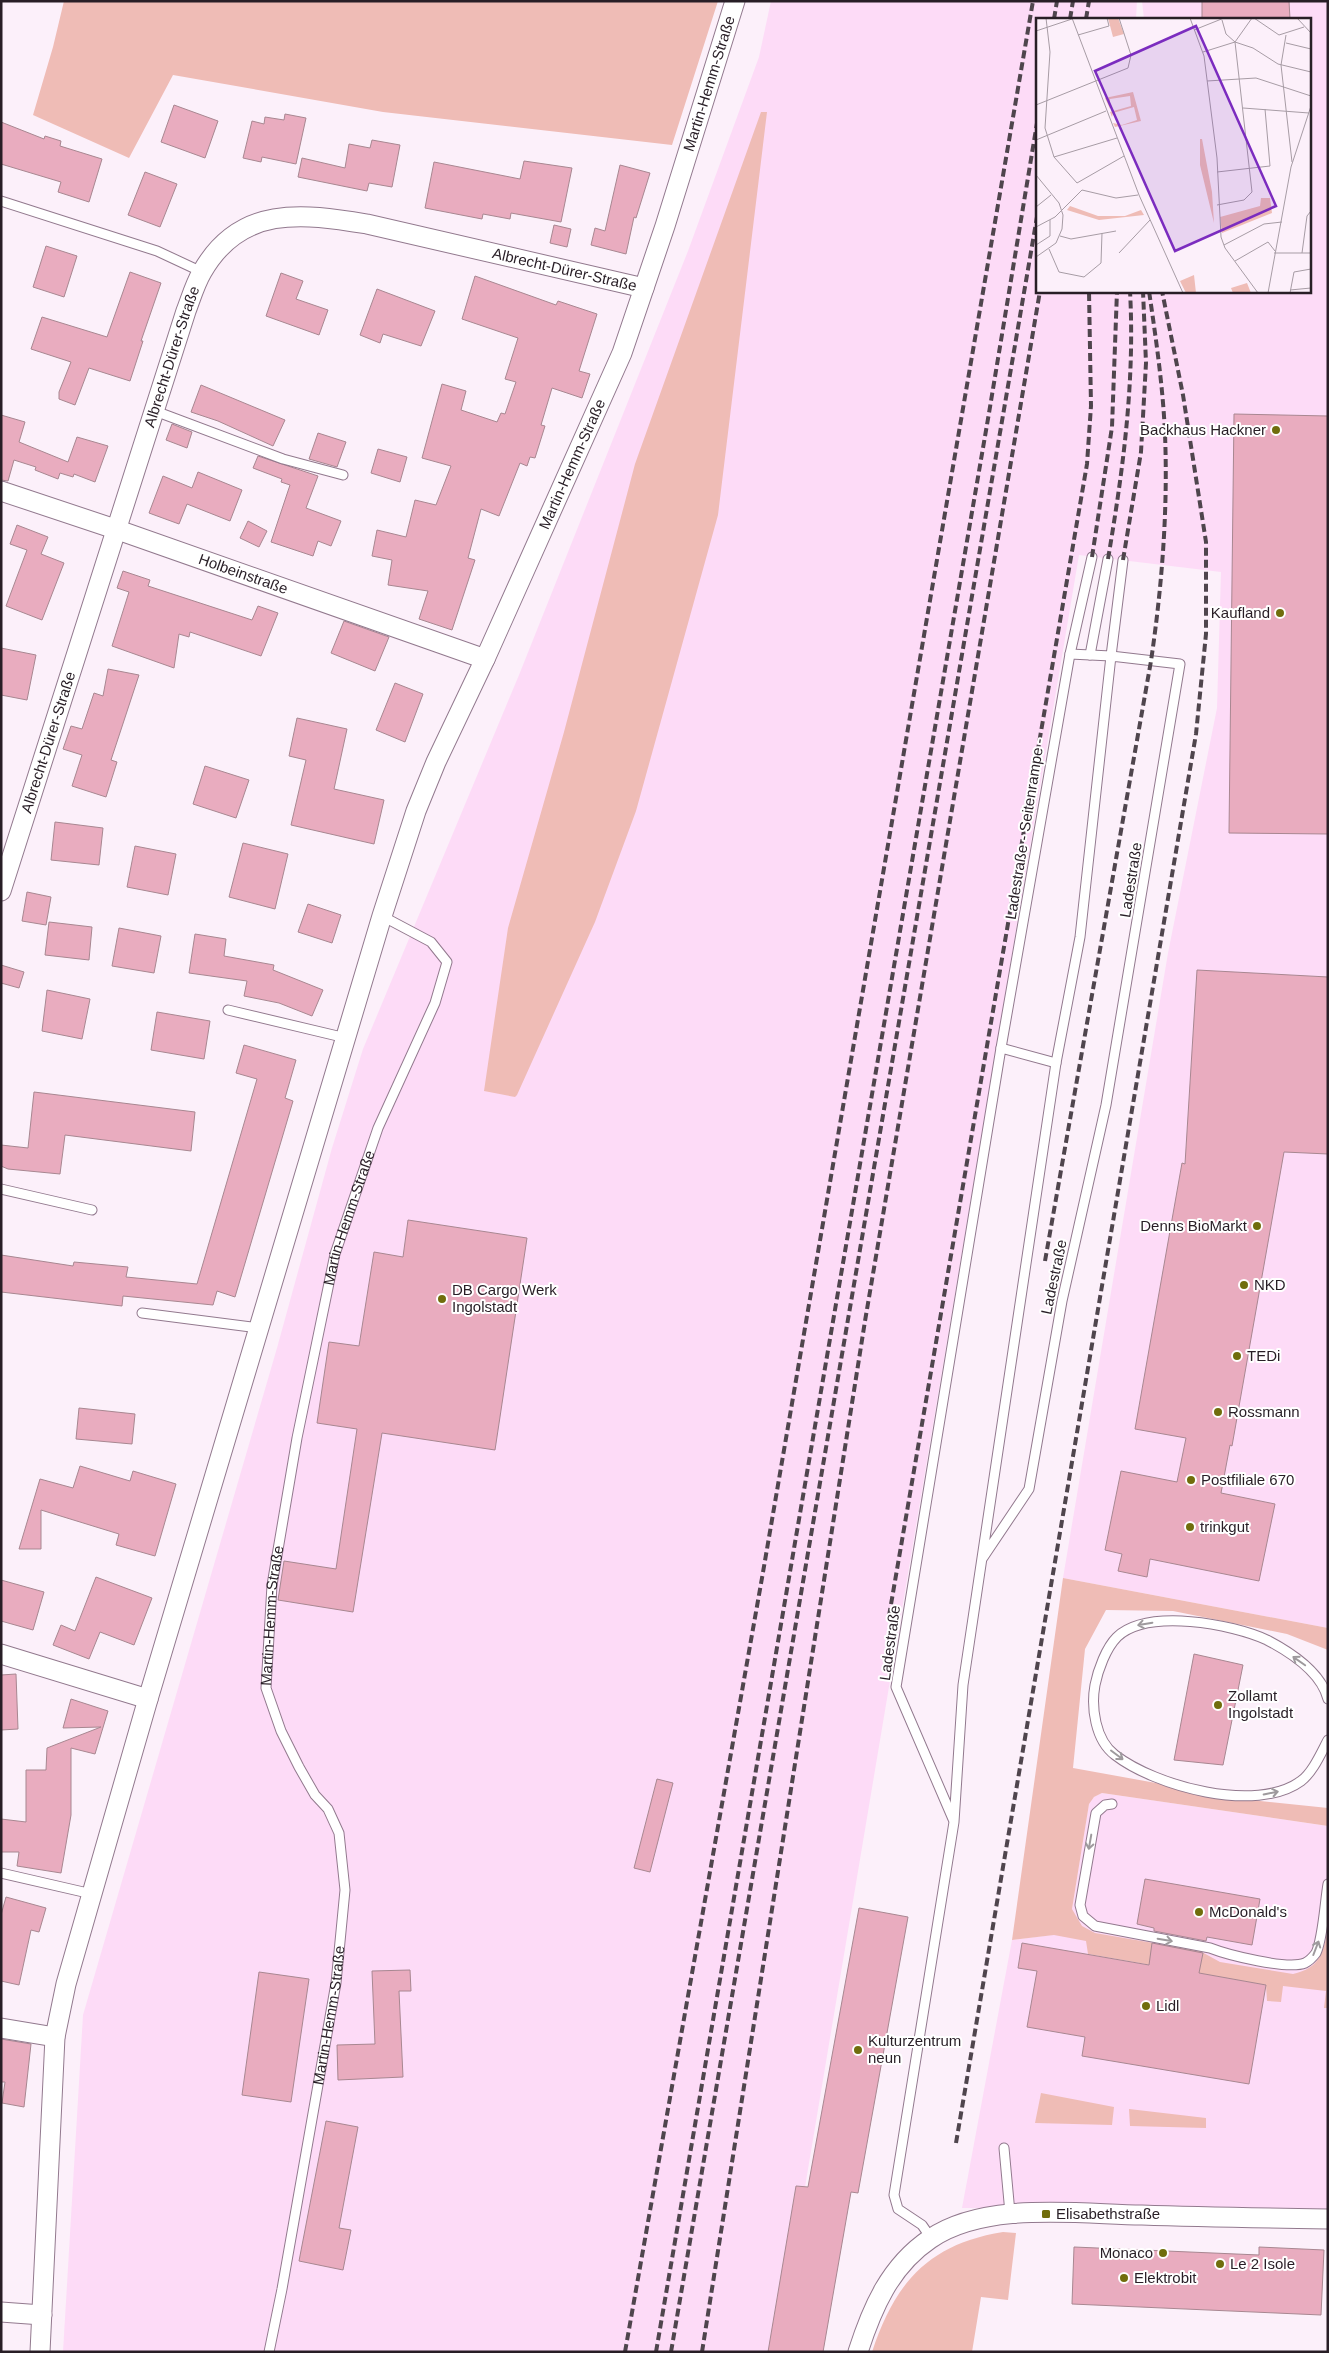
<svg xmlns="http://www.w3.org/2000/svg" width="1329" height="2353" viewBox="0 0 1329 2353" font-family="Helvetica,sans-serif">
<rect width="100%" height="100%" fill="#fcf0fa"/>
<path fill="#fddbf7" d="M 771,1 L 1137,1 L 1136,19 L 1038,19 L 1038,291 L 1310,291 L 1310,19 L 1144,19 L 1142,1 L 1328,1 L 1328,1628 L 1063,1578 L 1168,953 L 1217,708 L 1221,572 L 1079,555 L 805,2187 L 796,2186 L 768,2352 L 63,2352 L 83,2015 L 277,1348 L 332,1148 L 363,1049 L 519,675 L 688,251 L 759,57 Z
M 1102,1793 L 1328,1826 L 1328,2209 L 962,2208 L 1012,1940 L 1068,1933 L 1089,1803 L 1094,1797 Z"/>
<path fill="#efbcb6" d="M 64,1 L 718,1 L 672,145 L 383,112 L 173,75 L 129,158 L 33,115 L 53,47 Z
M 761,112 L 767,112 L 718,515 L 636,811 L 595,922 L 517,1095 L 515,1097 L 484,1091 L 508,928 L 564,732 L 635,464 Z
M 1063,1578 L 1328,1628 L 1328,1650 L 1287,1634 L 1173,1611 L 1106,1610 L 1085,1649 L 1073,1768 L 1156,1783 L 1213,1796 L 1328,1808 L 1328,1826 L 1102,1793 L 1094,1797 L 1089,1804 L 1072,1909 L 1082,1926 L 1095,1933 L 1200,1951 L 1220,1962 L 1293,1974 C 1320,1968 1323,1953 1328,1929 L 1328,2008 L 1324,2008 L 1326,1991 L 1283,1986 L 1281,2002 L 1267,2001 L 1266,1985 L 1088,1954 L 1086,1941 L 1054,1935 L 1012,1940 Z
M 1041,2093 L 1114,2107 L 1112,2125 L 1035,2123 Z
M 1129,2109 L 1206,2118 L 1206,2128 L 1130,2126 Z
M 1003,2232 L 1016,2233 L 1008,2300 L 981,2297 L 972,2352 L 872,2352 C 895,2282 929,2244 1003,2232 Z"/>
<path fill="#e9acbf" stroke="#a88791" d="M 1202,1 L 1289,1 L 1290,19 L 1202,19 Z
M 174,105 L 218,121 L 205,158 L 161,142 Z
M 285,114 L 306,118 L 296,164 L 262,157 L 261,162 L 243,158 L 252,121 L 264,124 L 265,117 L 284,120 Z
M 1,122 L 44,139 L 45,136 L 61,141 L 60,146 L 102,159 L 89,202 L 58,192 L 61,182 L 1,164 Z
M 372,140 L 400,145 L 392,187 L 369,183 L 367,191 L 298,177 L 302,158 L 345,168 L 349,144 L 370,148 Z
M 524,161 L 572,168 L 561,222 L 511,213 L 510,219 L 483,214 L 482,219 L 425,208 L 434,162 L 520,179 Z
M 620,165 L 650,173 L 636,218 L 634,217 L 626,254 L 591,245 L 595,228 L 605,231 Z
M 145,172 L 177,184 L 160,227 L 128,215 Z
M 554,225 L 571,229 L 567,247 L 550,243 Z
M 46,246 L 77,256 L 64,297 L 33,287 Z
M 130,272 L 161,283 L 141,341 L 143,341 L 130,381 L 89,368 L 75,405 L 59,399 L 59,392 L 71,362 L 31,349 L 42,317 L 107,337 Z
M 281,273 L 303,281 L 296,299 L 328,310 L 319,335 L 266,316 Z
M 475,276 L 556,305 L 558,301 L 597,314 L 579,371 L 590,374 L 582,398 L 552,388 L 541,425 L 545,426 L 535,458 L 530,457 L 527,466 L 520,463 L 499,516 L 481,509 L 468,558 L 475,560 L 452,630 L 419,619 L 428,591 L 388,585 L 392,560 L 372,556 L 377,530 L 406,537 L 415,500 L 436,505 L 451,466 L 422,458 L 442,384 L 466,391 L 461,410 L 497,422 L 501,413 L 505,414 L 516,382 L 505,379 L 518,338 L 462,319 Z
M 377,289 L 435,311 L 421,346 L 383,334 L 380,343 L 360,335 Z
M 201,385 L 285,420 L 273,446 L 218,421 L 191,412 Z
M 1234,414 L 1328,416 L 1328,834 L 1229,833 Z
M 1,415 L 25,422 L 19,442 L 68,462 L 77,437 L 108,446 L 95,482 L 74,474 L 73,477 L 60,473 L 58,479 L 35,470 L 36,467 L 14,460 L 8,481 L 1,480 Z
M 172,424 L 192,432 L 187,448 L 166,440 Z
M 318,433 L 346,442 L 337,467 L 309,459 Z
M 378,449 L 407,457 L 400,482 L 371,473 Z
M 258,456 L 318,476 L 306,508 L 341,521 L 331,546 L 318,541 L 313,556 L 271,542 L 290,485 L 281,482 L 282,479 L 253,468 Z
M 198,472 L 242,490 L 230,521 L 187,504 L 179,524 L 149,513 L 163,476 L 192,488 Z
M 248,521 L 267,531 L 259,547 L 240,538 Z
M 17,525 L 48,537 L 41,554 L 64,563 L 42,620 L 6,606 L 27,550 L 10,544 Z
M 123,571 L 150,580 L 148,586 L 252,620 L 258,606 L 278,613 L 261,656 L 190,632 L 189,637 L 179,634 L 174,668 L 112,646 L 129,592 L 117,588 Z
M 344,621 L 389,637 L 375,671 L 331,653 Z
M 1,648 L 36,655 L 27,700 L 1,695 Z
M 108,669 L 139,675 L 111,760 L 117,762 L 106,797 L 72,786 L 82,755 L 63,749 L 71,726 L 82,729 L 94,693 L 103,696 Z
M 395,683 L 423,694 L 405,742 L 376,730 Z
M 297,718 L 347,729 L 334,789 L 384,800 L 374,844 L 291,825 L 306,760 L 289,756 Z
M 205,766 L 249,780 L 236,818 L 193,804 Z
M 55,822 L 103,828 L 99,865 L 51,860 Z
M 243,843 L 288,854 L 275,909 L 229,897 Z
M 135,846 L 176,854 L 168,895 L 127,887 Z
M 27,892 L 51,897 L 46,925 L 22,921 Z
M 308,904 L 341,915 L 332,943 L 298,932 Z
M 49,922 L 92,927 L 89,960 L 45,955 Z
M 119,928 L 161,936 L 154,973 L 112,966 Z
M 195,934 L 226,939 L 224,956 L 274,965 L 273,970 L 323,990 L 312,1016 L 279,1003 L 244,996 L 247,981 L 189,973 Z
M 1,965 L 24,972 L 19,988 L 1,983 Z
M 1197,970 L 1328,977 L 1328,1154 L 1284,1152 L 1232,1446 L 1230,1445 L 1221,1493 L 1275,1504 L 1259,1581 L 1150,1559 L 1147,1577 L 1118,1571 L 1122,1554 L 1105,1550 L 1121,1471 L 1177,1482 L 1186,1438 L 1135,1429 L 1182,1163 L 1185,1164 Z
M 47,990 L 90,999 L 82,1039 L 42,1031 Z
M 157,1012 L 210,1021 L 204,1059 L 151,1050 Z
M 244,1045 L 296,1060 L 285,1098 L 293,1101 L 235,1297 L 217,1291 L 213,1305 L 123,1296 L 122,1306 L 1,1292 L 1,1255 L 73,1266 L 74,1262 L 128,1267 L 126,1277 L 197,1284 L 257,1079 L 236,1073 Z
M 34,1092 L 195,1112 L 191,1151 L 65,1135 L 60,1174 L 8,1169 L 1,1166 L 1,1145 L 28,1148 Z
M 408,1220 L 527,1238 L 495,1450 L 382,1433 L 353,1612 L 278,1600 L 284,1561 L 336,1569 L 357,1429 L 317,1423 L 329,1342 L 359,1346 L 374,1252 L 403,1257 Z
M 79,1408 L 135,1414 L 132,1444 L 76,1439 Z
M 80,1466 L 130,1481 L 133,1471 L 176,1484 L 155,1556 L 116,1545 L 119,1534 L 41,1510 L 41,1549 L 19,1549 L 40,1479 L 73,1488 Z
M 96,1577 L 152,1598 L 134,1645 L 100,1632 L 89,1659 L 53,1645 L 61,1625 L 75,1631 Z
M 1,1580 L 44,1592 L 33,1630 L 1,1621 Z
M 1194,1654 L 1243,1665 L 1223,1765 L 1174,1760 Z
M 16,1674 L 18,1729 L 1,1730 L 1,1675 Z
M 71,1699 L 108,1711 L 95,1754 L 71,1748 L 71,1815 L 61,1873 L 17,1866 L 19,1852 L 1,1852 L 1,1819 L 26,1822 L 26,1770 L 46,1770 L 47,1748 L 101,1727 L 63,1728 Z
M 657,1779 L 673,1783 L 650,1872 L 634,1868 Z
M 1145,1879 L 1260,1899 L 1252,1945 L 1207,1937 L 1206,1941 L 1154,1931 L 1154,1928 L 1137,1924 Z
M 6,1897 L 46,1908 L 39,1932 L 31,1930 L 19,1985 L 1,1981 L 1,1915 Z
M 859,1908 L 908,1917 L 858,2193 L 851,2192 L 823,2352 L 768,2352 L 796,2186 L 808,2187 Z
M 1022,1943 L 1149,1965 L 1152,1943 L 1203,1953 L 1199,1973 L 1266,1985 L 1249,2084 L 1082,2056 L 1085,2037 L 1027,2027 L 1037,1971 L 1018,1968 Z
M 410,1970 L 411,1991 L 399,1991 L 403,2077 L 338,2080 L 337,2045 L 375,2044 L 372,1971 Z
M 259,1972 L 309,1979 L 291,2102 L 242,2095 Z
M 1,2039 L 31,2044 L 24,2107 L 2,2103 L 5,2082 L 1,2082 Z
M 326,2121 L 358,2127 L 339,2228 L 351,2230 L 343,2270 L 299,2261 Z
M 1074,2247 L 1259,2255 L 1259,2247 L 1324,2250 L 1321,2315 L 1072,2304 Z"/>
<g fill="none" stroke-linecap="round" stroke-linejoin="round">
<defs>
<g id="service">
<path d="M 1,201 L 157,251 L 202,272"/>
<path d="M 155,411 L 283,459 L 343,475"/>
<path d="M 1070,654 L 1092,557"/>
<path d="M 1090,655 L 1108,559"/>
<path d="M 228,1010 L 346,1038"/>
<path d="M 1001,1048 L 1070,654 L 1111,656 L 1123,560"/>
<path d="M 1,1189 L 92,1210"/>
<path d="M 142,1313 L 259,1328"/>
<path d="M 1328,1699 C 1321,1672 1290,1652 1267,1640 C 1232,1624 1148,1608 1117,1637 C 1106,1648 1098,1670 1095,1685 C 1091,1707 1095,1740 1115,1755 C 1155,1786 1256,1814 1301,1781 C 1313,1772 1321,1753 1328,1740"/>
<path d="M 1112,1804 L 1105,1805 L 1096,1813 L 1080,1905 L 1083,1916 L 1095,1926 L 1210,1948 C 1228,1955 1287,1970 1305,1963 C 1309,1961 1313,1957 1316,1953 C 1323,1939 1325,1901 1328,1884"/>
<path d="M 953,1819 L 896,1687 L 1001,1048 L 1056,1063"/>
<path d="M 1,1873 L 92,1894"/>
<path d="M 1004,2148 L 1010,2213"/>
<path d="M 931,2238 L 922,2225 L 898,2209 L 894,2195 L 954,1822 L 963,1685 L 1056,1063 L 1080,937 L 1111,656 L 1180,664 L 1106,1105 L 1062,1301 L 1029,1489 L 982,1559"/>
<path id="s1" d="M 269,2352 L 282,2289 L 336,1983 L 345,1890 L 339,1833 L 328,1809 L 315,1795 L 299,1767 L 281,1731 L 266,1688 L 272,1585 L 297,1438 L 335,1254 L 378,1128 L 435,1003 L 447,962 L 431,942 L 382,916"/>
</g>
<g id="minor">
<path id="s2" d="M 1,491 L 118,530 L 485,659"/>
<path id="s3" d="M 1,891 L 186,311 C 191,298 195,284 202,272 C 240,205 302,213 367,224 L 644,288"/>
<path d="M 1,1654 L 148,1699"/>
<path d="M 1,2028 L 55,2037"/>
<path d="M 1,2312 L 42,2315"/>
<path id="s4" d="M 40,2352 L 55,2037 L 66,1984 L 148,1699 L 382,916 L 416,811 L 436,762 L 485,659 L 622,353 L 665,226 L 735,1"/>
<path d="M 858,2352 C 872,2308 890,2266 930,2239 C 985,2201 1077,2214 1142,2215 C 1204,2217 1266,2218 1328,2219"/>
</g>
</defs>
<use href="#service" stroke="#92798e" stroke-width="11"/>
<use href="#minor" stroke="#92798e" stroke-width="21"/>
<use href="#service" stroke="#fff" stroke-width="9"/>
<use href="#minor" stroke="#fff" stroke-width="19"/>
<path stroke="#4f454d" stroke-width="4" stroke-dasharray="8 4" stroke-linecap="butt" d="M 1054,19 L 1057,1
M 1070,19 L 1073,1
M 1086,19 L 1089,1
M 1092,557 L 1112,427 L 1117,291
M 1108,559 C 1123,470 1135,382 1130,291
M 1123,560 L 1141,452 L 1146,363 L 1143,291
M 1045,1261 L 1151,661 C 1162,586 1168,510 1165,434 C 1163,387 1156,339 1149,291
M 889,1616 L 1087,464 L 1091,406 L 1089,291
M 956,2143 L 1196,734 L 1206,634 L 1206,542 L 1183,395 L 1162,291
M 625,2352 L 762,1578 L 1033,1
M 656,2352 L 989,413 L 1038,117
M 671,2352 L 1038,211
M 702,2352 L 865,1321 L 1040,291"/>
</g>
<defs><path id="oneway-shaft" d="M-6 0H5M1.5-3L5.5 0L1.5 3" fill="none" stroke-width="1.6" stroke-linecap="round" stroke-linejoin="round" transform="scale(1.25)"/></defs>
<g stroke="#9e9a9d">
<use href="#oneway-shaft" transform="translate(1145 1624) rotate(170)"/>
<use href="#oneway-shaft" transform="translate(1299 1661) rotate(-145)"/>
<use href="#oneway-shaft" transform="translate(1117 1755) rotate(37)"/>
<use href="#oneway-shaft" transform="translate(1271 1793) rotate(-12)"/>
<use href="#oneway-shaft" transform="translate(1090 1842) rotate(100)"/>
<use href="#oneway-shaft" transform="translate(1165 1940) rotate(10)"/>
<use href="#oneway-shaft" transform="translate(1316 1948) rotate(-69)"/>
</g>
<g fill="#706d0c" stroke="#fff" stroke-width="2">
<circle cx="1276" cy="430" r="5"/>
<circle cx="1280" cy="613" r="5"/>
<circle cx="1257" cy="1226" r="5"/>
<circle cx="1244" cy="1285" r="5"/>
<circle cx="442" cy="1299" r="5"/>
<circle cx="1237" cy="1356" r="5"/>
<circle cx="1218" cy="1412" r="5"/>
<circle cx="1191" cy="1480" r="5"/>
<circle cx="1190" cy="1527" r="5"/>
<circle cx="1218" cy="1705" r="5"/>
<circle cx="1199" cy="1912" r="5"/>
<circle cx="1146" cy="2006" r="5"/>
<circle cx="858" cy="2050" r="5"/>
<rect x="1041" y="2209" width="10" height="10" rx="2.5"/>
<circle cx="1163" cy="2253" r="5"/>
<circle cx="1220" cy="2264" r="5"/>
<circle cx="1124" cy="2278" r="5"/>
</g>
<g text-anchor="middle" stroke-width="4" stroke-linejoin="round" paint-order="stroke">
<g font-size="15" fill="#281e26" stroke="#fff">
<text dy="5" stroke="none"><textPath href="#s4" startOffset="2379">Martin-Hemm-Straße</textPath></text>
<text dy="5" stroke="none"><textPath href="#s3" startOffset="1040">Albrecht-Dürer-Straße</textPath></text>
<text dy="5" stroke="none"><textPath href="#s3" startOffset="561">Albrecht-Dürer-Straße</textPath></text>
<text dy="5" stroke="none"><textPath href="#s4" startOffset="1974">Martin-Hemm-Straße</textPath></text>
<text dy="5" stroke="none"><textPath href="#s2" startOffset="256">Holbeinstraße</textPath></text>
<text dy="5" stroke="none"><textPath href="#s3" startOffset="156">Albrecht-Dürer-Straße</textPath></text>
<text transform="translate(1025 829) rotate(-81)" y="5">Ladestraße - Seitenrampe -</text>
<text transform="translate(1131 880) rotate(-81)" y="5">Ladestraße</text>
<text dy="5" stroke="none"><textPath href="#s1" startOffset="1168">Martin-Hemm-Straße</textPath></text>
<text transform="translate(1054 1277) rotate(-78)" y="5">Ladestraße</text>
<text dy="5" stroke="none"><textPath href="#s1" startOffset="762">Martin-Hemm-Straße</textPath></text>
<text transform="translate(890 1643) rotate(-82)" y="5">Ladestraße</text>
<text dy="5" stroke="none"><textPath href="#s1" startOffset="342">Martin-Hemm-Straße</textPath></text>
</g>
<g font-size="15" fill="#281e26" stroke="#fff" text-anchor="start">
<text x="1266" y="435" text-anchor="end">Backhaus Hackner</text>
<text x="1270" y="618" text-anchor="end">Kaufland</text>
<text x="1247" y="1231" text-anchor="end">Denns BioMarkt</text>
<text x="1254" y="1290">NKD</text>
<text x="452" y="1295">DB Cargo Werk<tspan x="452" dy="17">Ingolstadt</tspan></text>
<text x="1247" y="1361">TEDi</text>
<text x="1228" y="1417">Rossmann</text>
<text x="1201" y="1485">Postfiliale 670</text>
<text x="1200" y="1532">trinkgut</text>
<text x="1228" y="1701">Zollamt<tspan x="1228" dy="17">Ingolstadt</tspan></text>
<text x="1209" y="1917">McDonald's</text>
<text x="1156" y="2011">Lidl</text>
<text x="868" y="2046">Kulturzentrum<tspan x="868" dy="17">neun</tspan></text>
<text x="1056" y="2219">Elisabethstraße</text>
<text x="1153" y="2258" text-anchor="end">Monaco</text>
<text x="1230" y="2269">Le 2 Isole</text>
<text x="1134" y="2283">Elektrobit</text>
</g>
</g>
<g transform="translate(1036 18)">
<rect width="275" height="275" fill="#fcf0fa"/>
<path d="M 72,0 L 82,0 L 88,16 L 77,19 ZM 97,74 L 105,103 L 79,109 L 77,105 L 86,107 L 101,102 L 98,89 L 77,95 L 76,99 L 74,94 L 95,88 L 94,78 L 74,81 L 74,91 L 69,80 ZM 166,121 L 176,174 L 178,205 L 164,147 L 164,121 ZM 225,180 L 234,180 L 236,195 L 186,215 L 184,199 L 224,188 ZM 34,188 L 62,198 L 89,198 L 105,192 L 108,197 L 63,202 L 31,192 ZM 158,257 L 160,275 L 150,275 L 144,263 ZM 211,265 L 215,275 L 197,275 L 195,270 Z" fill="#efbcb6"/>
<path fill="none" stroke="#a79ca5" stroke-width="1" d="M 10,0 L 14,34 L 9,110 L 18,139 L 41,165 L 88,138M 36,0 L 103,177 L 147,275M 154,0 L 168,38 L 181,140 L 185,219 L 189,230 L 222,275M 218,0 L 243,17 L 268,9M 261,0 L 275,15M 186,2 L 190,16 L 199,24 L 217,30 L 242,46 L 275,54M 158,12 L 188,0M 0,13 L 36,1M 42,17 L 73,8 L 71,0M 250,17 L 245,47 L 256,144M 250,25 L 275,31M 167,34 L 199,24 L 216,0M 171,63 L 220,60 L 275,78M 0,87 L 92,50 L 95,37 L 83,0M 207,90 L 273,95M 0,122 L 70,93M 18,139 L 81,120M 181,154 L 234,148 L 229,91M 0,157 L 23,185 L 27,197 L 26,211 L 20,225 L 0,239M 181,187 L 208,182 L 216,174 L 199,24M 0,189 L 15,177M 0,209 L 19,199 L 46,172 L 80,180 L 102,177M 24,218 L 35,221 L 80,213M 0,227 L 14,218 L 14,202M 188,227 L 228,206 L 246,204M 13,231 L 23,254 L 48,259 L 65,245 L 66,215M 83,235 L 114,202M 238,235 L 275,235M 266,235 L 271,198 L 275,193M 199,243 L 232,224 L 239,233M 254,272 L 275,270M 232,275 L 255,149 L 275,88M 254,275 L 258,254 L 275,251"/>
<path fill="#7b2cbf" fill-opacity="0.15" stroke="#7b2cbf" stroke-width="2.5" d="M 160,8 L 240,188 L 139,233 L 59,53 Z"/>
<rect width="275" height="275" fill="none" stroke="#281e26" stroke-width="2.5"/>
</g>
<rect width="1329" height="2353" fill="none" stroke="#281e26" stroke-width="5"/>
</svg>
